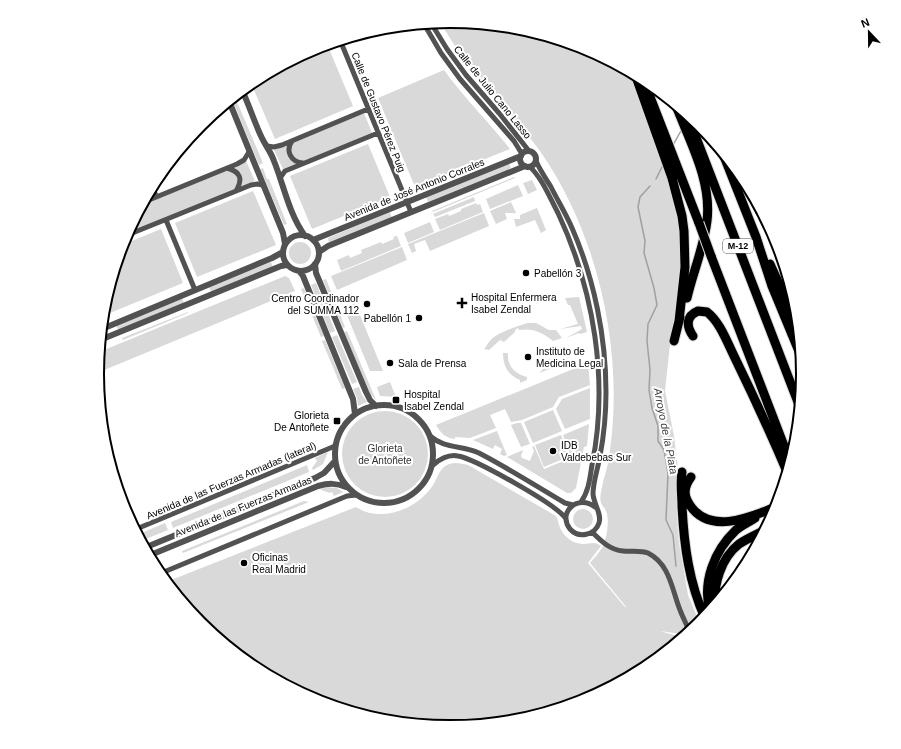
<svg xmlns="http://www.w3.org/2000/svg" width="901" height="749" viewBox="0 0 901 749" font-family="Helvetica,sans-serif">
<rect width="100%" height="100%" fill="#fff"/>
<path fill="#d9d9d9" d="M 451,21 L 520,28 L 586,48 L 629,71 L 674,194 L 681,236 L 681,284 L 671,335 L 665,391 L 674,436 L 679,476 L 677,517 L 679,543 L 688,595 L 700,624 L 688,635 L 660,631 L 684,638 L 647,669 L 586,701 L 519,721 L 450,728 L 381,721 L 315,701 L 254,668 L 200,624 L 166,582 L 356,507 C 380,523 415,510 431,488 C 436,482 438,472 444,467 C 451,461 460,463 468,465 L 556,516 C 558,519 558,522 559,525 C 562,535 572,544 583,544 C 592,544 593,541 601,546 L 588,563 L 624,606 L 627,608 L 590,563 C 594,558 600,552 603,546 C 607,537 609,523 607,514 C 606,509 603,507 601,503 C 599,497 602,489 603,482 C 606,472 609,461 610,450 C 624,350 598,234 540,151 C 517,119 488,91 465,60 C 456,48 448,35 440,22 Z
M 327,44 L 353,106 L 275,139 L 251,83 L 315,48 Z
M 444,70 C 464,98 489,122 510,149 L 415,187 L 378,98 Z
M 235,97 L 263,163 L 259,165 L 232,99 Z
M 364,113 L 372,133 L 283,169 L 274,150 Z
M 368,144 L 390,197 L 312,229 L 290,176 Z
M 246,161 L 255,181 L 127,234 L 143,204 Z
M 509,163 L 511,168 L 428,202 L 426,197 Z
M 263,168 L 267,179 L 269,179 L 287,224 L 284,225 L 260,169 Z
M 514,177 L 515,178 L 433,212 L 432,211 Z
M 532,180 L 537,190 L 528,194 L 523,183 Z
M 518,185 L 523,196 L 490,209 L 486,199 Z
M 253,191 L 276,245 L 197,277 L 175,223 Z
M 474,197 L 475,201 L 435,217 L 433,214 Z
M 511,202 L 516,213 L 505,213 L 507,219 L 496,224 L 490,211 Z
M 476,203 L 477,205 L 480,204 L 483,212 L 440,230 L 435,219 L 448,214 L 449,216 L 461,211 L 461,209 Z
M 537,208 L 546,230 L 541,233 L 535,220 L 516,227 L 514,219 L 520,219 L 520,215 Z
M 390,212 L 392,218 L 329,243 L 328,238 Z
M 484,213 L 489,226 L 430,251 L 425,240 L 414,244 L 416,251 L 412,253 L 408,244 Z
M 430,222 L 434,232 L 408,243 L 404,233 Z
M 161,229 L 183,283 L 105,315 L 103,311 L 104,305 L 122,245 Z
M 397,236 L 401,246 L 341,271 L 337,260 L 349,255 L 350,258 L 362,253 L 361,250 L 381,242 L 382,244 L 394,239 L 393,237 Z
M289 253a11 11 0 1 1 22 0a11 11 0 1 1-22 0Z
M 402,247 L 407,260 L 337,290 L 331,276 Z
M 271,262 L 273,267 L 211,292 L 209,287 Z
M 285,276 L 289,278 L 295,291 L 97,373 L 99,352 Z
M 326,279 L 345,327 L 343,328 L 323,280 Z
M 316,283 L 335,331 L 330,333 L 311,285 Z
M 304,288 L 324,336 L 321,337 L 301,289 Z
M 579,297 L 587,332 L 580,334 L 579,333 L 566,338 L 582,329 L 581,326 L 560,329 L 578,324 L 570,305 L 568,305 L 565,298 Z
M 182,298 L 184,303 L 118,330 L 116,325 Z
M 355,303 L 383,371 L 370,371 L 344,308 Z
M 188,312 L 188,313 L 123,340 L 122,338 Z
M 528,323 L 536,323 L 549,330 L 556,330 L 562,338 L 553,341 C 541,332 534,328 519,330 L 518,328 L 515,330 L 515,332 L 504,342 L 500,340 L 489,350 L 484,349 C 486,347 488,343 490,341 C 496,333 518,326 528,323 Z
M 347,331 L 376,400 L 370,394 L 344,332 Z
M 337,335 L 357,382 L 352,384 L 332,337 Z
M 325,340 L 345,388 L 342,389 L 322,341 Z
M 503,353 L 508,353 C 507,366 515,374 527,377 L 527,380 L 520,383 L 520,380 C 508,375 503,366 503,353 Z
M 547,359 L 570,361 L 539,373 L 544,368 Z
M 588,363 L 590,385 L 559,397 L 553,407 L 522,420 L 511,422 L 505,409 L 490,415 L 496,428 L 470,438 L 455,437 L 455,439 C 445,438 441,433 436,425 Z
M 390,382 L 396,397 L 380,396 L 377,387 Z
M 359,387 L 362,395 L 367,402 L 358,406 L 357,398 L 353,389 Z
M 590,388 L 590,419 L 565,429 L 556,409 L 562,399 Z
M 553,410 L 562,431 L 533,443 L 524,422 Z
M342 454a43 43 0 1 1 86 0a43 43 0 1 1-86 0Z
M 517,423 L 521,423 L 530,444 L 521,447 L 511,425 Z
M 589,424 L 587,446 L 584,447 L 576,488 L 571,493 L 567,493 L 507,457 L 523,450 L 521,456 L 522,458 L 530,461 L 534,451 L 532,447 L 534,446 L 544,469 L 571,458 L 563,435 Z
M 497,431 L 506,453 L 507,455 L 504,456 L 500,454 L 502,449 L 495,445 L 493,449 L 473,440 Z
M 561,435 L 570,456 L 544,467 L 535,445 Z
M 328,452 L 323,464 L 313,470 L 312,468 L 317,461 L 315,458 Z
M 307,465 L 309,472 L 173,528 L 171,522 Z
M 326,487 L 337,488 L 343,492 L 334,496 L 332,492 L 330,493 L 321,490 L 321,489 Z
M 304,501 L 309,502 L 183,553 L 182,551 Z
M573 519a10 10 0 1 1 20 0a10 10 0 1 1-20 0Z
M 165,523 L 168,530 L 141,541 L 137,535 Z"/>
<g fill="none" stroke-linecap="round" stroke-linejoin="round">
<path stroke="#a0a0a0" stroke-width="1.5" d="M 673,145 L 682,129
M 656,179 L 663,165
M 650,186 L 640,197 L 638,207 L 645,241 L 644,253 L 654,288 L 657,305 L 648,324 L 647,341 L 650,370 L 649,390 L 652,408 L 658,426 L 658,441 L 664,450 L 668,473 L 666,520 L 673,535 L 676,566"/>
<defs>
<path id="motorway" d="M 635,74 L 672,178 L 682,216 L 684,231 L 685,267 L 679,321
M 645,84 L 699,223
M 675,103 C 689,140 712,180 707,221 C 704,247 693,272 687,298
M 687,114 L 801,410
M 722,151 L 756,237 L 772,286 L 803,361
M 711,256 L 791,464
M 770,264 L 799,328
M 693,336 C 686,326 686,316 698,311 L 707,312 C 720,322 727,342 734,356 C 753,395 771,434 788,474
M 674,341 L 680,317
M 682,472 C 680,483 682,495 682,506 C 684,545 689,583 705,618
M 691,477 C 685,485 683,492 687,500 C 705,537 750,518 778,506
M 715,607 C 713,585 721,558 739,544 C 748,538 758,534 767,529
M 710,612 C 702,582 714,551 736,530 C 742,525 749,522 755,518"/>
</defs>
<use href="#motorway" stroke="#dbdbdb" stroke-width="11"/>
<path stroke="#525252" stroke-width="5" d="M 431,23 L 447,49 L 466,75 L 499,113 L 529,151
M 424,24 L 441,53 L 460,79 L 514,141 L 522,154
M 340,40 L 411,212
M 292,141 C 285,151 291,162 303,163
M 267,146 L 274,147 L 282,145 L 368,109
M 536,161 C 540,170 546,179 551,187 C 558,201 566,214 572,228 C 594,278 606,337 606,392 C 606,414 604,435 600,456 C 598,468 593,482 593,494 C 594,505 602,514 599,523 C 595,535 579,539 570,529 C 557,512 578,494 595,507
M 530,167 C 542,178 550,198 558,213 C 594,290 609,381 592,465 C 590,477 589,491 581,502
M 227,168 C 241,172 243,179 236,191
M 280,178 L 285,171 L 378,133
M 152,186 L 156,196
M 144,202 L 237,164 L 244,160 L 249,152
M 166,220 L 195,290
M 125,236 L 251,185 L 257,184 L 263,185
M 430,436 C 445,449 461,445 479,453 C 508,468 536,486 565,503 L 573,505
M 433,465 C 440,459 448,454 458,456 C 475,459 558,505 566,519
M 134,530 L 335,446
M 592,532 C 601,541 610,550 623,551 C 632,552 640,550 648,553 C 670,564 672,590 680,610 C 683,618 687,625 690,633
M 159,574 L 347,496 L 356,495"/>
<path stroke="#525252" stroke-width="6" d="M 242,90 C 249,105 254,121 261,136 C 265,145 271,152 274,161 C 284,186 289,214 305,236
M 229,101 L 283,233 L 285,244
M520 159a8 8 0 1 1 16 0a8 8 0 1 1-16 0Z
M283 253a18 18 0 1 1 36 0a18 18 0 1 1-36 0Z
M 313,240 L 521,156
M 319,252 L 328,246 L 525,166
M 315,264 L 316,273 L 366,392 L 370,400 L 376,406
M 299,271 L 303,276 L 353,399 L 355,414
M 102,329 L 272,258 L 283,252
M 100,340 L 281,266 L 287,265
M335 454a49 49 0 1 1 98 0a49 49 0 1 1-98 0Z
M 144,548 L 315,478 L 324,473 L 335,461
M 148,556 L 318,486 C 329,483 336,483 346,487"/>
<use href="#motorway" stroke="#000" stroke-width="9"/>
<defs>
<path id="motorway-bridge" d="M 699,223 L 711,256"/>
</defs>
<use href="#motorway-bridge" stroke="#dbdbdb" stroke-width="11" stroke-linecap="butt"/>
<use href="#motorway-bridge" stroke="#000" stroke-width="9"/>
</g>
<g fill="#000" stroke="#fff" stroke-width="1.5">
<circle cx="526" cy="273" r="4"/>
<path d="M460 297h4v4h4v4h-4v4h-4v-4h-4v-4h4z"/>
<circle cx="367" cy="304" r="4"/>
<circle cx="419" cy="318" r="4"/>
<circle cx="528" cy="357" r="4"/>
<circle cx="390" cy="363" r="4"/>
<rect x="392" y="396" width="8" height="8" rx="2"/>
<rect x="333" y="417" width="8" height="8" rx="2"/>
<circle cx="553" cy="451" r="4"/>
<circle cx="244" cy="563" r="4"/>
</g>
<g text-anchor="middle" stroke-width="4" stroke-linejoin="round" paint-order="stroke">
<rect fill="#fff" stroke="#4c4c4c" stroke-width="1" x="723" y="239" width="30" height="14" rx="3"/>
<g font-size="9" font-weight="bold" fill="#000">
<text x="738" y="249">M-12</text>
</g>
<g font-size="10" fill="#000" stroke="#fff">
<text transform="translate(493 92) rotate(51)" y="4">Calle de Julio Cano Lasso</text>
<text transform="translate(379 112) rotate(68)" y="4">Calle de Gustavo Pérez Puig</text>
<text transform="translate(414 189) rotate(-22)" y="4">Avenida de José Antonio Corrales</text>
<text transform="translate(231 480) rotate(-23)" y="4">Avenida de las Fuerzas Armadas (lateral)</text>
<text transform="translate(243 506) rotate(-22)" y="4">Avenida de las Fuerzas Armadas</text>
</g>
<g font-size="10" fill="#000" stroke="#fff" text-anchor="start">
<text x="534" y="277">Pabellón 3</text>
<text x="471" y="301">Hospital Enfermera<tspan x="471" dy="12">Isabel Zendal</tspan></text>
<text x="359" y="302" text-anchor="end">Centro Coordinador<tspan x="359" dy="12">del SUMMA 112</tspan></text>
<text x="411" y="322" text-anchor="end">Pabellón 1</text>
<text x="536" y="355">Instituto de<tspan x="536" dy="12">Medicina Legal</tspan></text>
<text x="398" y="367">Sala de Prensa</text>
<text x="404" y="398">Hospital<tspan x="404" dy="12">Isabel Zendal</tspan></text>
<text x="329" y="419" text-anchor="end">Glorieta<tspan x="329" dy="12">De Antoñete</tspan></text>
<text x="561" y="449">IDB<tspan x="561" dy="12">Valdebebas Sur</tspan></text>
<text x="252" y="561">Oficinas<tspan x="252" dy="12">Real Madrid</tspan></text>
</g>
<g font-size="10" fill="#303030" stroke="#fff">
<text x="385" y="452">Glorieta<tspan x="385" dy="12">de Antoñete</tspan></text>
</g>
<g font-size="11" font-style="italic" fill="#414141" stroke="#fff">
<text transform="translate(666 431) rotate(79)" y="4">Arroyo de la Plata</text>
</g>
</g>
<path d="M0 0H901V749H0ZM104 374a346 346 0 1 1 692 0a346 346 0 1 1-692 0Z" fill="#fff" fill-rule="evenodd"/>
<path fill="none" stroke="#000" stroke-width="2" d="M104 374a346 346 0 1 1 692 0a346 346 0 1 1-692 0Z"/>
<g transform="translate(869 32) rotate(338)" stroke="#ffffff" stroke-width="3" paint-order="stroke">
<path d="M0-3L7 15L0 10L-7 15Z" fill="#000000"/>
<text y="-6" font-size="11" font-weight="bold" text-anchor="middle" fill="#000000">N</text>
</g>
</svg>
